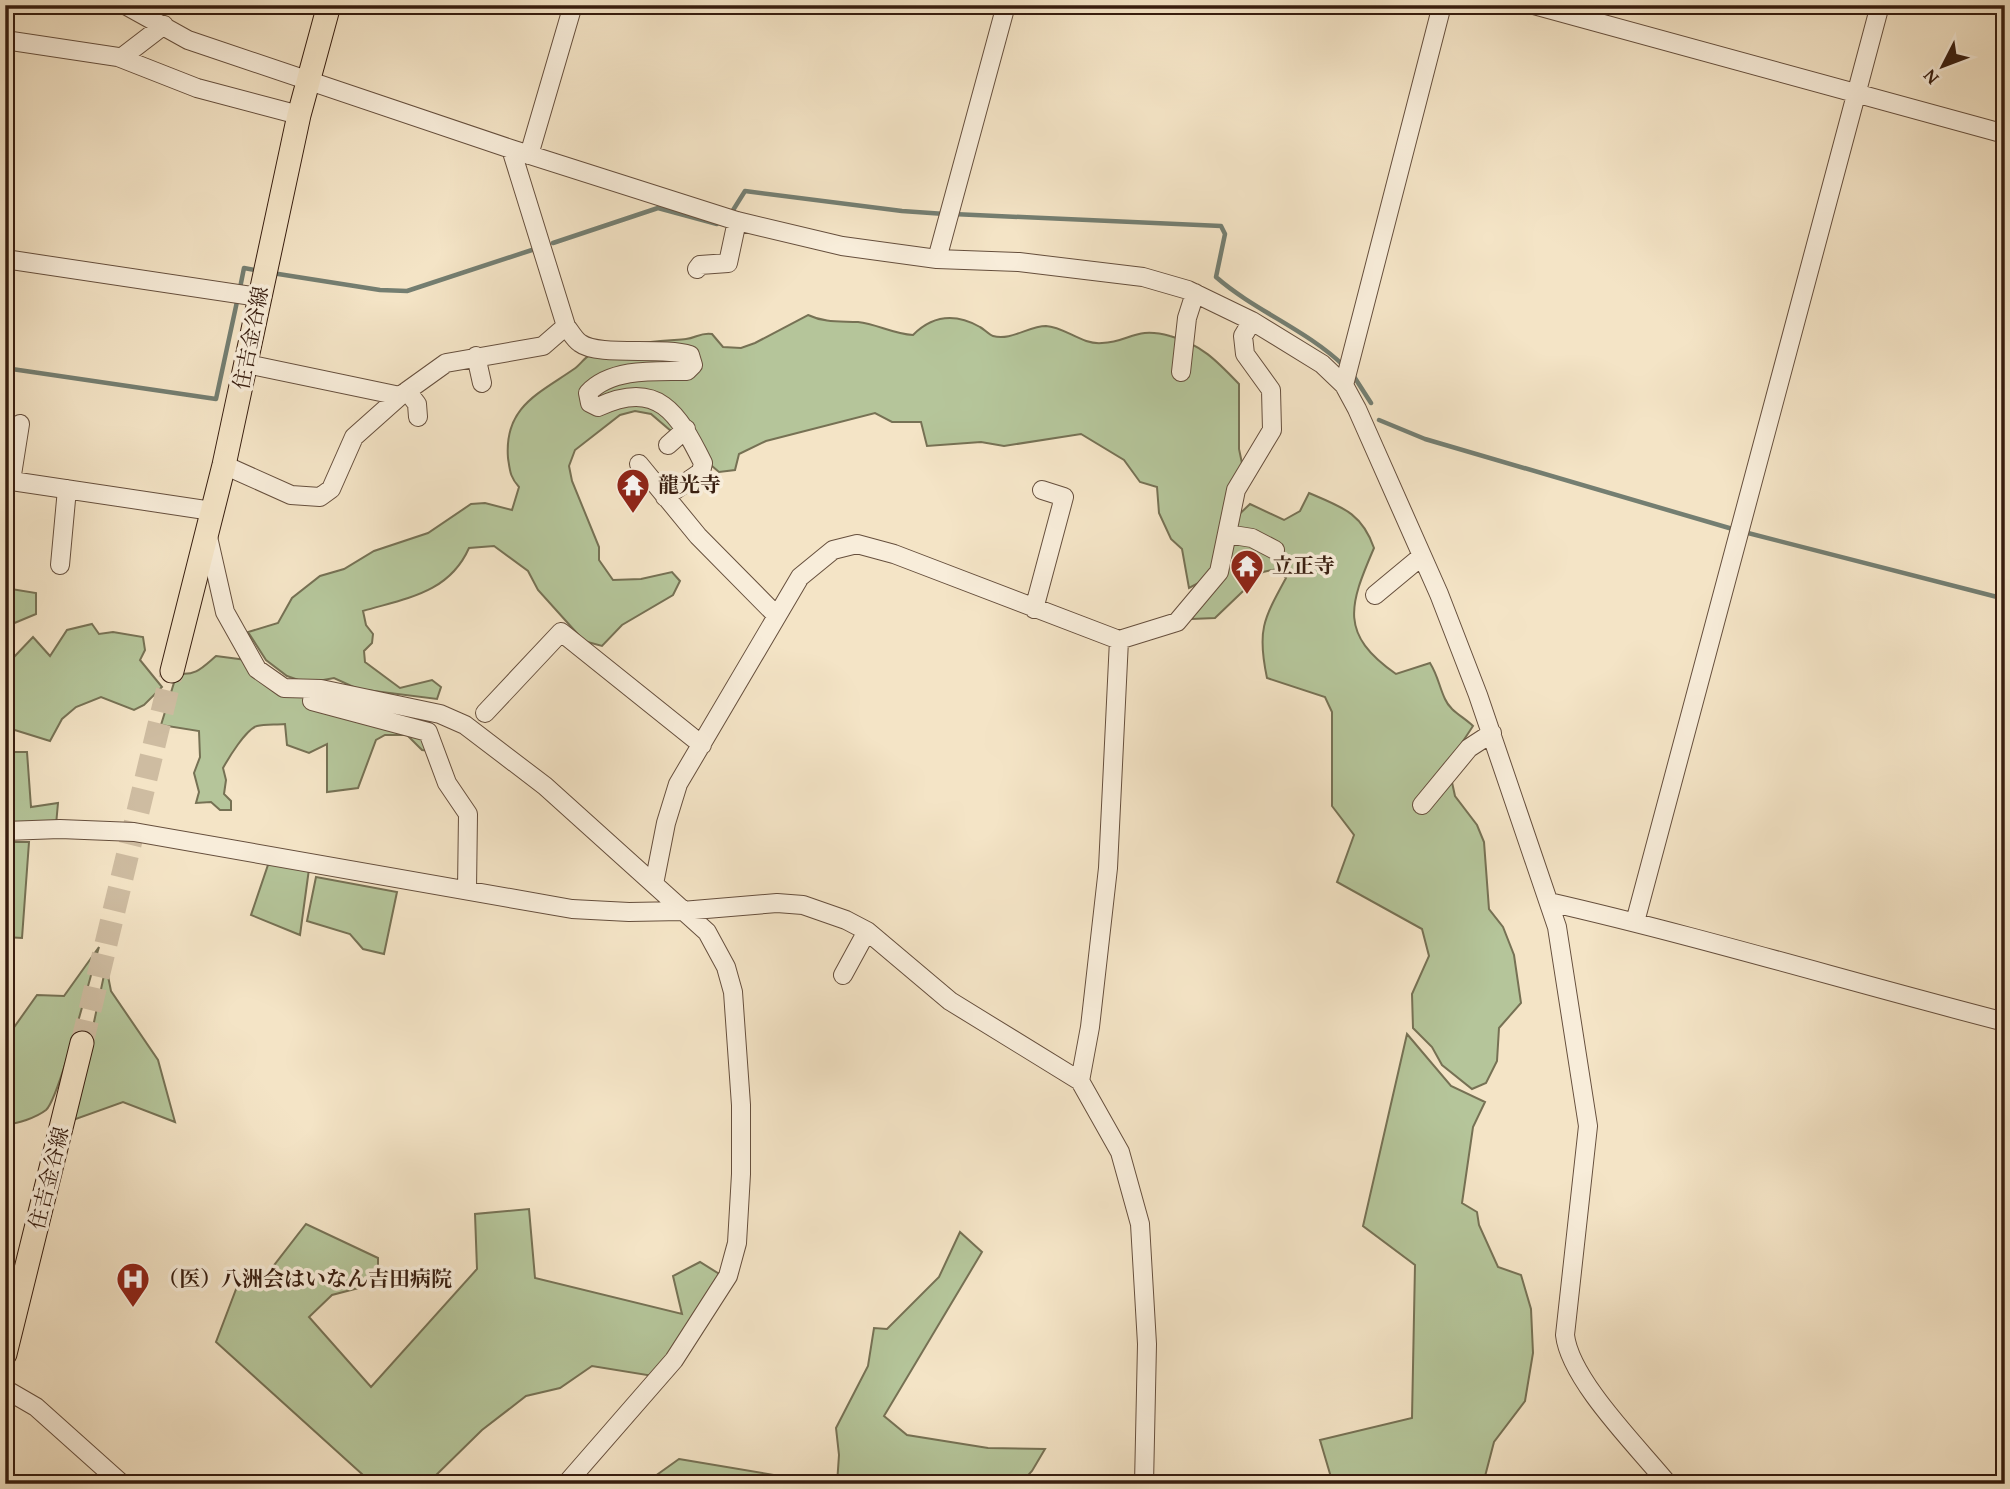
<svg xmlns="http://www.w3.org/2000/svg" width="2010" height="1489" viewBox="0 0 2010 1489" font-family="'Gentium Book Plus','Noto Serif JP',serif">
<rect width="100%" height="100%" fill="#f4e4c6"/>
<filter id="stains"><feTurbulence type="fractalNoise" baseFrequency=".00286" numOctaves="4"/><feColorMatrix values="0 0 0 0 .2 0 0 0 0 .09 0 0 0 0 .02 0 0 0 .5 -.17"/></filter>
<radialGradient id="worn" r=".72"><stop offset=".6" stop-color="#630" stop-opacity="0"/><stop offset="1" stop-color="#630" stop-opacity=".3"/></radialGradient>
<path fill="#b5c59a" stroke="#767154" stroke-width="2" d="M 808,315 C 825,323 840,321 858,322 C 877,324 893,334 913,335 C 933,315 955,313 980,327 C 984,329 989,335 993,336 C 1011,341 1029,326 1046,326 C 1065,327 1082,345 1102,343 C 1130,342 1135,326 1170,336 C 1201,344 1217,361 1239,384 L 1239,449 L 1243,468 L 1230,523 L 1250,504 L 1284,520 L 1300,511 L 1309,493 C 1342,507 1362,513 1374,548 C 1349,606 1339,634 1396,674 L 1430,663 C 1438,676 1439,686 1445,699 C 1450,711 1464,717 1473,726 L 1448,764 L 1455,796 L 1477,825 L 1484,842 L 1489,909 L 1503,927 L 1514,955 L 1521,1003 L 1499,1028 L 1497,1061 L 1486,1083 L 1472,1089 L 1442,1065 L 1432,1047 L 1413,1028 L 1412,994 L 1429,956 L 1422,929 L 1337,882 L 1354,835 L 1332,806 L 1332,712 L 1325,697 L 1267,678 C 1257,631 1263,620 1286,578 L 1277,569 L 1263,572 L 1215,618 L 1192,619 L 1196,590 L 1210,577 L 1189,588 L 1182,549 L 1171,539 L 1159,513 L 1157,487 L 1140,482 L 1124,460 L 1081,434 L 1004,446 L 981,442 L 927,446 L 921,422 L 892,422 L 875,413 L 766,441 L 739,454 L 735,470 L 719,472 L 651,414 L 635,411 L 620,415 L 575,450 L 569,466 L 572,481 L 599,547 L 599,560 L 613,580 L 641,579 L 672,572 L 680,581 L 673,595 L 622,625 L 602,646 L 584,641 L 538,590 L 528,571 L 494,546 L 469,548 C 449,593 407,598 363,611 L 366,625 L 373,634 L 372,643 L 364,651 L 365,662 L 400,688 L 432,680 L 441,687 L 437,699 L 358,689 L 334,678 L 307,683 L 287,676 L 266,660 L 248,632 L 278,623 L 292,598 L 320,576 L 344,569 L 374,551 L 428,533 L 471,504 L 485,503 L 512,510 L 519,487 C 510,477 510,471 508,458 C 504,407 538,394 574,369 C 580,365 584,358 590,355 C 611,343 663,341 686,339 C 696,338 701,332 712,334 L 723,347 L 741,348 L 755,343 Z
M 5,588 L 36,593 L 36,614 L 5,627 Z
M 92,624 L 99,634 L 113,632 L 143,637 L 145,650 L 140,660 L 162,687 L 144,705 L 134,710 L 101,697 L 76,707 L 62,719 L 50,741 L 5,727 L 5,673 L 12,678 L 14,657 L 33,637 L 50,656 L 67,630 Z
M 216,656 L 254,661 L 273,675 L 423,738 L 431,751 L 422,750 L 407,735 L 385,735 L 376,740 L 358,788 L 327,792 L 327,744 L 309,753 L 287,745 L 285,724 C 276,725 265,724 257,726 C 246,729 228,759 223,768 L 226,780 L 224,794 L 231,801 L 231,810 L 220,810 L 211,802 L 196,803 L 199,792 L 194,773 L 200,757 L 199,731 L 161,725 L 177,673 C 195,677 203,667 216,656 Z
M 5,752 L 27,752 L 31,807 L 58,803 L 56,825 L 5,827 Z
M 5,842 L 29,842 L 22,938 L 5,937 Z
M 269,862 L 309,869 L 300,935 L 251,915 Z
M 316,877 L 397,892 L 384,954 L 363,949 L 350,934 L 307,921 Z
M 99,947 C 91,973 59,1099 46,1110 C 37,1117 16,1125 5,1124 L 5,1040 L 37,995 L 64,996 Z
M 106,966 L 111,991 L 158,1060 L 175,1122 L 123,1102 L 73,1120 Z
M 1407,1034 L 1451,1086 L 1485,1102 L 1473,1127 L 1462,1203 L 1477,1212 L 1479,1225 L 1498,1267 L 1521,1275 L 1531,1309 L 1533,1353 L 1525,1401 L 1494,1442 L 1483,1484 L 1333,1484 L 1320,1440 L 1412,1418 L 1415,1265 L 1363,1226 Z
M 529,1209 L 535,1278 L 682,1314 L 673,1276 L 700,1262 L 721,1275 L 653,1376 L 592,1366 L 560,1388 L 526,1396 L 482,1430 L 427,1484 L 373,1484 L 216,1342 L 238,1284 L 268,1273 L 306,1224 L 378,1258 L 378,1283 L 332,1295 L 309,1317 L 371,1387 L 477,1269 L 475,1214 Z
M 960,1232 L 982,1252 L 884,1416 L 907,1435 L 988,1448 L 1045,1449 L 1032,1471 L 1020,1484 L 837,1484 L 839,1455 L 836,1428 L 868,1366 L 874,1328 L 887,1329 L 939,1277 Z
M 679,1459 L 827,1484 L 644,1484 Z"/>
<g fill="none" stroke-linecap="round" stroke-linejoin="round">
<path stroke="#747e71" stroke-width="4.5" d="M 953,214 L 1221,226 L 1225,234 L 1216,277 C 1255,311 1307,330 1344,366
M 730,215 L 745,191 L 902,211 L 945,214
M 553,243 L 658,208 L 717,224
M 272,273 L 380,290 L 407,291 L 535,249
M 240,288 L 244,268 L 260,271
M 5,368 L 216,399 L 238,297
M 1353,375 L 1371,403
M 1379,420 L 1425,439 L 1736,530
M 1744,532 L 2005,599"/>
<path stroke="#cebca1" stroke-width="23" stroke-dasharray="23 11" stroke-linecap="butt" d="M 82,1043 L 172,671"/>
<defs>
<path id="minor" d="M 125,5 L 188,40 L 511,149 L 737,221 L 842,246 L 937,259 L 1019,262 L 1143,277 L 1188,290 L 1252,321 L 1322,364 L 1344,385 L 1357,409 L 1439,594 L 1478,695 L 1557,927 L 1588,1126 L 1565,1335 C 1570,1380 1638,1447 1668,1484
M 1534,5 L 2005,134
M 5,40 L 118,57 L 197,88 L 299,115
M 121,58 L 164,25
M 529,155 L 573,5
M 5,259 L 259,297
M 937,259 L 1006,5
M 697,269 L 700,265 L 728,263 L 737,221
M 566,326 C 570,331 574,339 580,343 C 598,357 662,346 690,355 L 693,365 L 687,371 C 655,371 611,368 588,393 L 590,403 L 598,407 C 658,379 678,413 703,463 L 701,472 L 665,497
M 476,356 L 482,383
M 247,364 L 400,396
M 1181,372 L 1187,318 L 1195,293
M 1344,385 L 1442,5
M 407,391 L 417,404 L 418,417
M 668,445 L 686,429
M 639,464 L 698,536 L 777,616
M 224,465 L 291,495 L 320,497 L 331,489 L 354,437 L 400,396 L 446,363 L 543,346 L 566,326 L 511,149
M 5,480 L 212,511
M 11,481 L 20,424
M 1227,534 L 1252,538 L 1275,550
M 208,537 L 225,612 L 257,669 L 284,688 L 321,689 L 440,714 L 465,725 L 545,786 L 707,932 L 726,967 L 733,992 L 741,1105 L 741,1174 L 737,1243 L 728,1276 L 674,1360 L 566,1484
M 60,565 L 67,489
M 1375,595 L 1422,556
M 1034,609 L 1064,497 L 1042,490
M 315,689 L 312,701 L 428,732 L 447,783 L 468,814 L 467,889
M 485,713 L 561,632 L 702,745
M 1422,805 L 1469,748 L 1492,733
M 5,831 L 60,829 L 134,832 L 572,909 L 629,912 L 682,911 L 777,903 L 803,905 L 846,920 L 867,931 L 950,1001 L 1080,1081 L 1120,1152 L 1140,1224 L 1147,1344 L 1144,1484
M 654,884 L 666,823 L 678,784 L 800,577 L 833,550 L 857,544 L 894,554 L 1119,640 L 1177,622 L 1219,572 L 1236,490 L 1272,430 L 1271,390 L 1245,354 L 1243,336 L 1252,321
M 1549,902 C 1702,937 1853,983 2005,1022
M 1635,922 L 1880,5
M 843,975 L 867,931
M 1080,1081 L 1090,1027 L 1108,868 L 1119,640
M 5,1389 L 36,1407 L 122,1484"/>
<path id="major" d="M 172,671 L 224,465 L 299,115 L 329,5
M 5,1354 L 82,1043"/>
</defs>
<use href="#minor" stroke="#664f3d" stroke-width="20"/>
<use href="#major" stroke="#371d0f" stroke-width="25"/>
<use href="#minor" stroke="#f8edda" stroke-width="18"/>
<use href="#major" stroke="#f4e4c6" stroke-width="23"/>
</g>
<defs>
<symbol id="temple-pin" viewBox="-11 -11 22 30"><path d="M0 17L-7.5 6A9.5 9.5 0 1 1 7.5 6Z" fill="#8f2418" stroke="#f8edda"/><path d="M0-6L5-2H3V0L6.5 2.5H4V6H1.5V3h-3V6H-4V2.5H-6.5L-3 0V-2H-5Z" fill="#fff"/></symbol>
<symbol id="hospital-pin" viewBox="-11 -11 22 30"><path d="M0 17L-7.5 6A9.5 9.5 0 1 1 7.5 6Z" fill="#8f2418" stroke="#f8edda"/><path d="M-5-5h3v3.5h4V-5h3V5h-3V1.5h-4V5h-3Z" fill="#fff"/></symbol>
</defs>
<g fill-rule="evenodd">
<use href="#temple-pin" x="614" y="466" width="38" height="52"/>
<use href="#temple-pin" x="1228" y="547" width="38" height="52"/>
<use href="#hospital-pin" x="114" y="1260" width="38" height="52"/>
</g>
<g text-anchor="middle" stroke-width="7" stroke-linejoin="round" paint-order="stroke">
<g font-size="21" fill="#371d0f" stroke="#f8edda">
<text transform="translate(251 338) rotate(-79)" y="7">住吉金谷線</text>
<text transform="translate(49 1178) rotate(-76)" y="7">住吉金谷線</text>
</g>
<g font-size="21" font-weight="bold" fill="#371d0f" stroke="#f8edda" text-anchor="start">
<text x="658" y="492">龍光寺</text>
<text x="1272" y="573">立正寺</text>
<text x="158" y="1286">（医）八洲会はいなん吉田病院</text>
</g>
</g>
<rect width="2010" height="1489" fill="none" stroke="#f4e4c6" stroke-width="28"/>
<rect x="7" y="7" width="1996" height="1475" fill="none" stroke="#371d0f" stroke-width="3.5"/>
<rect x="14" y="14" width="1982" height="1461" fill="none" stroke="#371d0f" stroke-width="2"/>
<g transform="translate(1943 66) rotate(228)" stroke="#f8edda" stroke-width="5" paint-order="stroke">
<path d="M0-5L12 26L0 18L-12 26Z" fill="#371d0f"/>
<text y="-10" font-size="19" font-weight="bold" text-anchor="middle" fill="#371d0f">N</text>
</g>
<rect width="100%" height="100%" filter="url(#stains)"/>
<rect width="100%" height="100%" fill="url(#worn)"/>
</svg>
